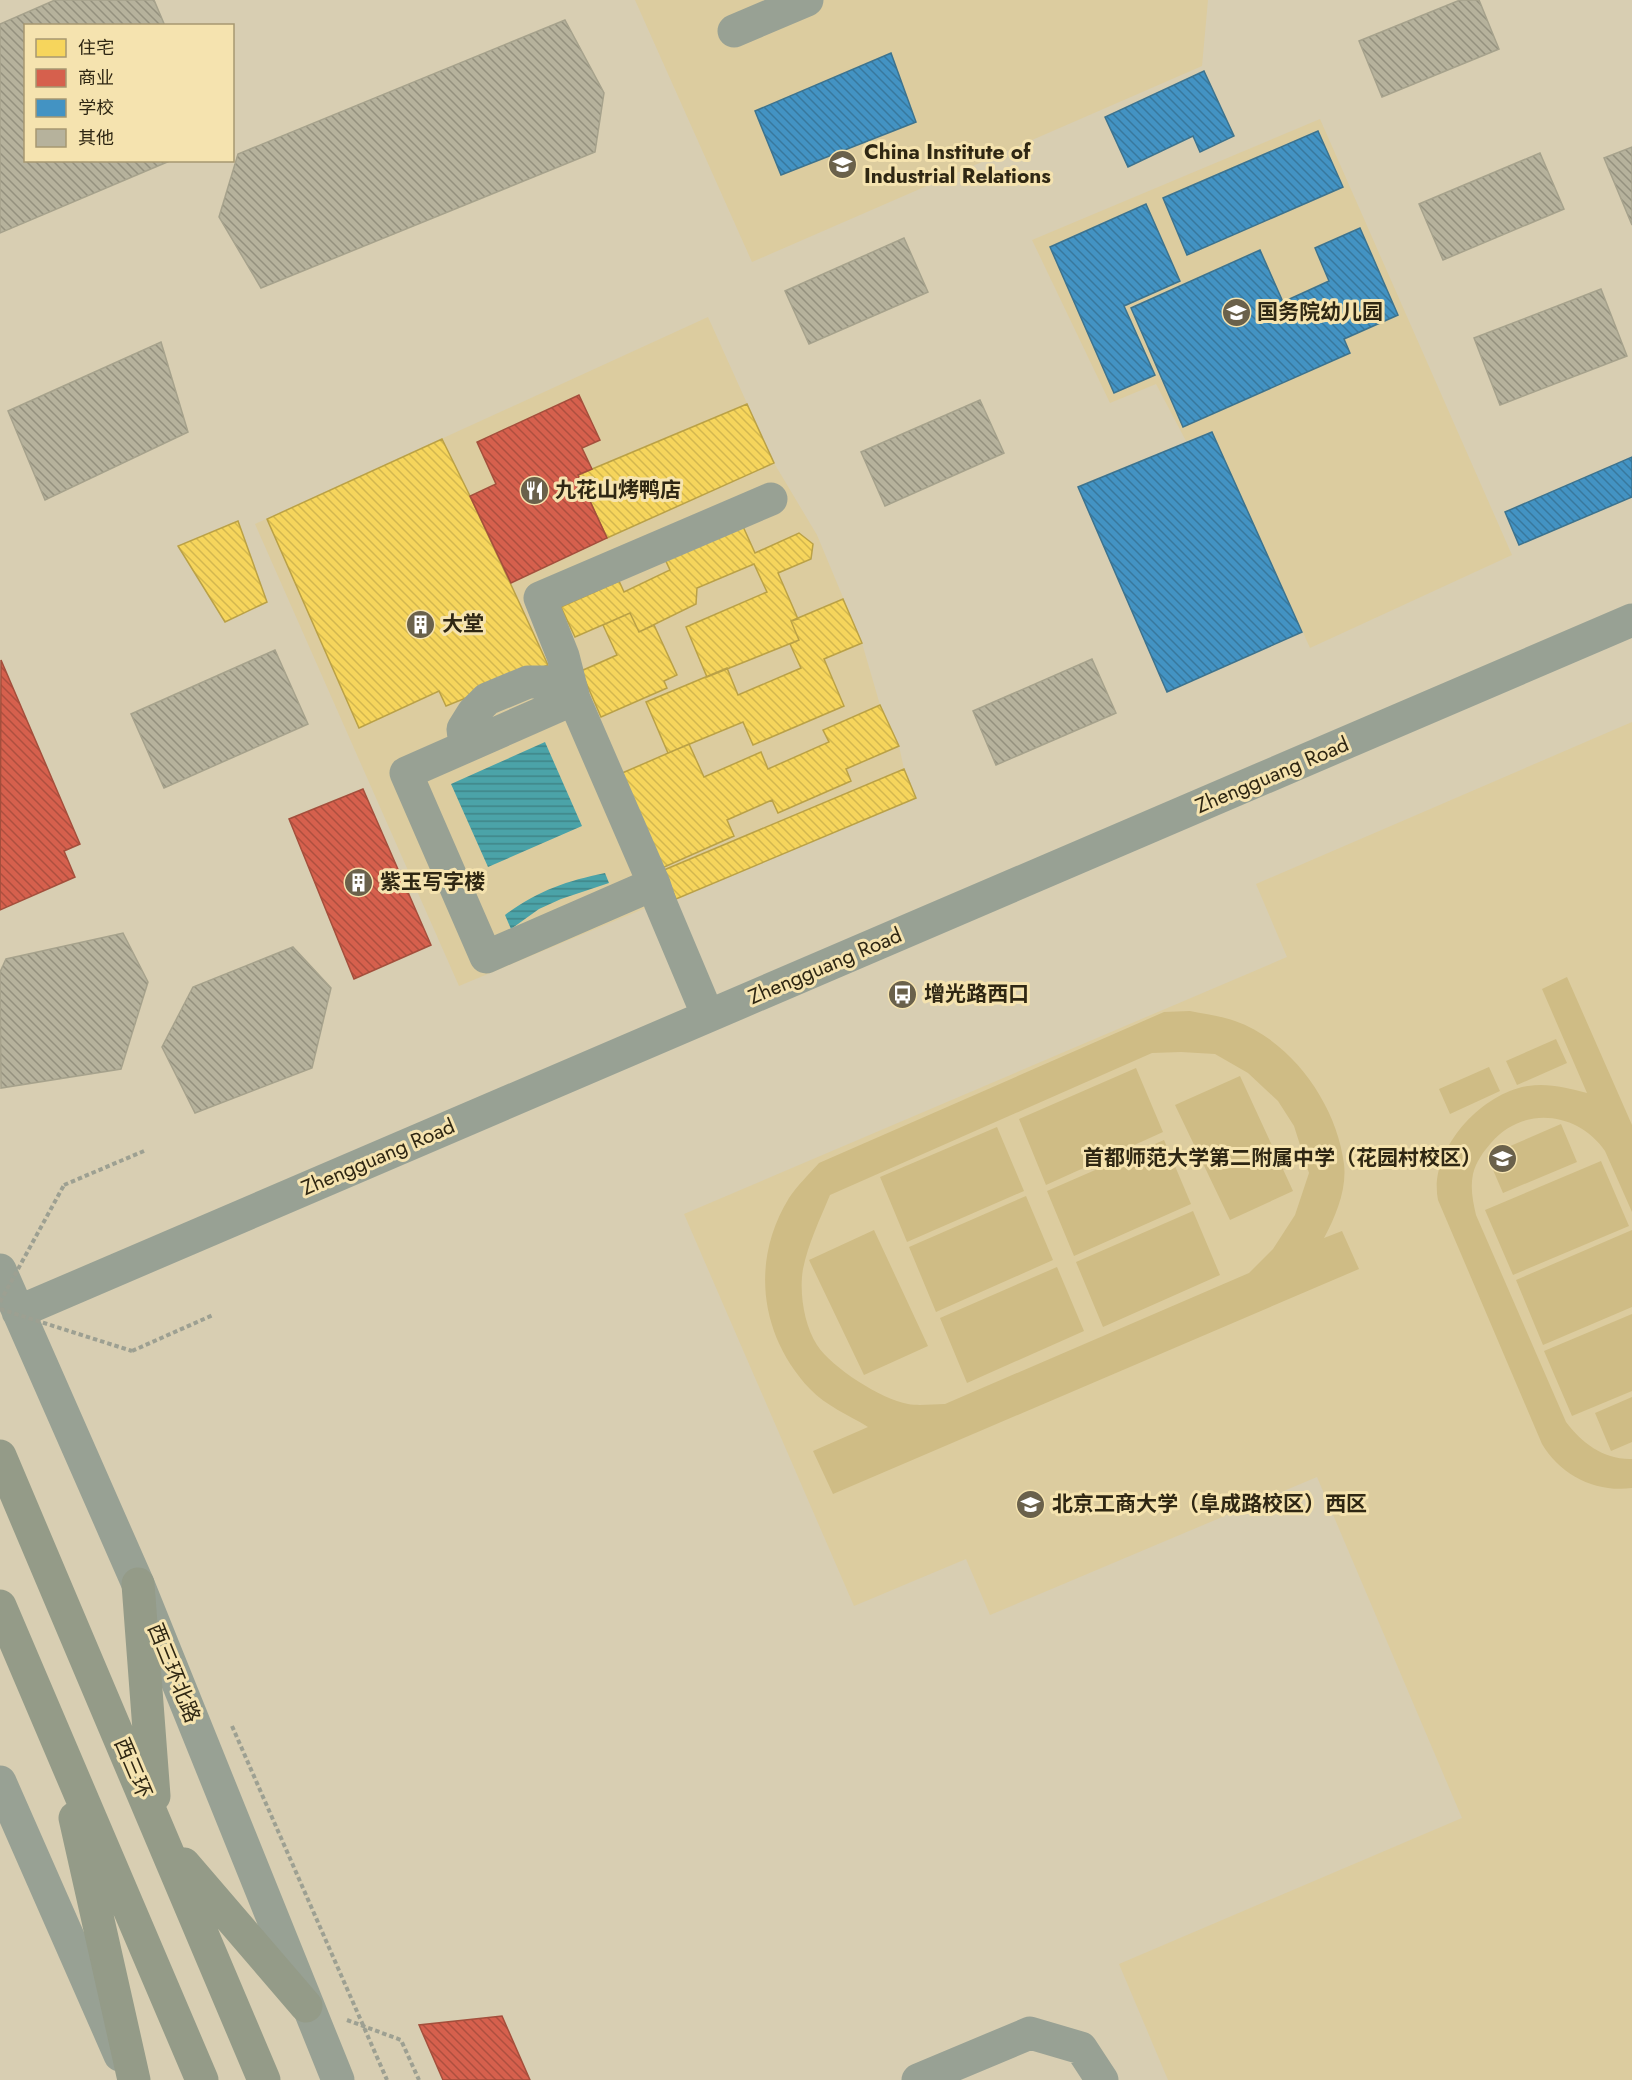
<svg xmlns="http://www.w3.org/2000/svg" width="1632" height="2080" viewBox="0 0 1632 2080" font-family="Jost,'Noto Sans SC',sans-serif">
<defs>
<pattern id="water-rules" width="6" height="5" patternUnits="userSpaceOnUse" patternTransform="scale(1.5)"><rect width="6" height="5" fill="#4ba3a8"/><path d="M0 2.5h6" fill="none" stroke="#3f8588"/></pattern>
<pattern id="homes-back-hatch" width="6" height="6" patternUnits="userSpaceOnUse" patternTransform="scale(1.5)"><rect width="6" height="6" fill="#f6d55c"/><path d="M-1 5l2 2M0 0l6 6M5-1l2 2" fill="none" stroke="#d3b74f"/></pattern>
<pattern id="shops-back-hatch" width="6" height="6" patternUnits="userSpaceOnUse" patternTransform="scale(1.5)"><rect width="6" height="6" fill="#d6604d"/><path d="M-1 5l2 2M0 0l6 6M5-1l2 2" fill="none" stroke="#ae4f3f"/></pattern>
<pattern id="schools-back-hatch" width="6" height="6" patternUnits="userSpaceOnUse" patternTransform="scale(1.5)"><rect width="6" height="6" fill="#4393c3"/><path d="M-1 5l2 2M0 0l6 6M5-1l2 2" fill="none" stroke="#38789d"/></pattern>
<pattern id="building-back-hatch" width="6" height="6" patternUnits="userSpaceOnUse" patternTransform="scale(1.5)"><rect width="6" height="6" fill="#b6b29c"/><path d="M-1 5l2 2M0 0l6 6M5-1l2 2" fill="none" stroke="#94917e"/></pattern>
</defs>
<rect width="100%" height="100%" fill="#d8ceb2"/>
<path fill="#dccc9f" d="M 635,0 L 1208,0 L 1202,66 L 752,262 Z
M 1320,119 L 1512,555 L 1310,648 L 1212,432 L 1186,441 L 1156,384 L 1110,403 L 1032,240 Z
M 708,317 L 774,463 L 817,535 L 862,643 L 880,705 L 899,746 L 904,769 L 916,798 L 676,899 L 660,902 L 459,986 L 255,524 Z
M 1632,722 L 1632,2080 L 1168,2080 L 1119,1964 L 1462,1818 L 1317,1477 L 990,1615 L 966,1559 L 854,1606 L 684,1214 L 1287,957 L 1256,884 Z"/>
<path fill="#cfbc85" fill-rule="evenodd" d="M 1567,977 L 1632,1125 L 1632,1212 L 1605,1151 C 1578,1112 1523,1105 1491,1143 C 1483,1152 1476,1162 1473,1174 C 1470,1188 1473,1202 1476,1215 L 1566,1422 C 1582,1443 1604,1460 1632,1459 L 1632,1488 C 1596,1493 1560,1475 1542,1444 L 1438,1200 C 1428,1151 1481,1093 1528,1086 C 1549,1083 1567,1088 1587,1093 L 1542,989 Z
M 1190,1011 C 1205,1014 1221,1016 1235,1021 C 1292,1041 1337,1105 1344,1164 C 1347,1189 1336,1216 1324,1238 L 1342,1231 L 1359,1269 L 833,1494 L 813,1451 L 868,1427 C 849,1415 826,1406 810,1389 C 760,1336 750,1261 789,1198 C 797,1186 809,1174 819,1163 L 1164,1012 ZM 1181,1052 L 1215,1054 L 1248,1073 L 1278,1101 L 1294,1126 L 1309,1173 L 1295,1215 L 1273,1249 L 1249,1273 L 945,1404 C 933,1404 919,1406 908,1404 C 881,1399 832,1368 817,1345 C 804,1325 799,1292 803,1269 C 808,1244 820,1219 830,1195 L 1152,1053 Z
M 1556,1039 L 1567,1063 L 1517,1085 L 1506,1061 Z
M 1489,1067 L 1500,1091 L 1450,1114 L 1439,1089 Z
M 1136,1068 L 1163,1132 L 1046,1185 L 1019,1119 Z
M 1240,1076 L 1293,1191 L 1230,1220 L 1175,1105 Z
M 1561,1124 L 1577,1162 L 1503,1193 L 1487,1156 Z
M 997,1127 L 1024,1191 L 907,1242 L 880,1177 Z
M 1164,1140 L 1191,1204 L 1074,1256 L 1047,1191 Z
M 1601,1161 L 1629,1226 L 1513,1275 L 1485,1210 Z
M 1026,1196 L 1053,1260 L 936,1312 L 909,1247 Z
M 1193,1211 L 1220,1275 L 1103,1327 L 1076,1262 Z
M 874,1230 L 928,1346 L 864,1375 L 809,1260 Z
M 1632,1230 L 1632,1307 L 1543,1345 L 1516,1280 Z
M 1057,1267 L 1084,1331 L 967,1383 L 940,1318 Z
M 1632,1314 L 1632,1391 L 1572,1416 L 1544,1351 Z
M 1632,1397 L 1632,1442 L 1611,1451 L 1595,1413 Z"/>
<path fill="url(#water-rules)" d="M 545,742 L 582,826 L 488,867 L 451,784 Z
M 605,873 L 609,883 L 561,899 L 539,909 L 511,929 L 505,915 C 537,891 566,881 605,873 Z"/>
<path fill="url(#homes-back-hatch)" stroke="#baa146" stroke-width="1.5" d="M 747,404 L 774,463 L 607,538 L 578,475 Z
M 442,439 L 470,496 L 548,665 L 446,706 L 439,691 L 359,728 L 267,519 Z
M 238,521 L 267,602 L 225,622 L 178,546 Z
M 741,522 L 755,553 L 799,533 L 813,544 L 811,559 L 778,573 L 798,619 L 791,621 L 799,640 L 707,677 L 686,627 L 767,592 L 754,564 L 697,588 L 696,604 L 639,632 L 630,613 L 575,637 L 561,607 L 619,581 L 624,592 L 670,570 L 664,557 Z
M 843,599 L 862,643 L 824,659 L 844,706 L 753,745 L 743,722 L 668,753 L 646,702 L 727,668 L 738,695 L 801,668 L 790,644 L 799,640 L 791,621 Z
M 630,613 L 639,632 L 654,625 L 677,675 L 664,681 L 667,688 L 601,717 L 581,671 L 617,655 L 603,625 Z
M 880,705 L 899,746 L 846,769 L 851,781 L 778,813 L 772,800 L 727,820 L 734,836 L 662,868 L 620,774 L 689,744 L 704,777 L 761,752 L 768,769 L 829,742 L 823,730 Z
M 904,769 L 916,798 L 676,899 L 664,870 Z"/>
<path fill="url(#shops-back-hatch)" stroke="#a44f3c" stroke-width="1.5" d="M 579,395 L 600,440 L 582,448 L 592,469 L 578,475 L 607,538 L 511,583 L 470,496 L 496,484 L 477,442 Z
M 1,660 L 80,844 L 64,851 L 75,877 L 0,910 Z
M 363,789 L 431,945 L 354,979 L 289,819 Z
M 502,2016 L 530,2080 L 443,2080 L 419,2025 Z"/>
<path fill="url(#schools-back-hatch)" stroke="#3d738e" stroke-width="1.5" d="M 891,53 L 916,122 L 781,175 L 755,111 Z
M 1204,71 L 1234,136 L 1200,152 L 1193,136 L 1128,167 L 1105,117 Z
M 1318,131 L 1343,187 L 1187,255 L 1163,198 Z
M 1146,204 L 1180,281 L 1124,306 L 1155,375 L 1114,393 L 1050,247 Z
M 1360,228 L 1398,315 L 1344,339 L 1350,353 L 1183,427 L 1131,308 L 1260,250 L 1283,302 L 1329,281 L 1315,248 Z
M 1212,432 L 1302,632 L 1167,692 L 1078,487 Z
M 1632,457 L 1632,497 L 1519,545 L 1505,512 Z"/>
<path fill="url(#building-back-hatch)" stroke="#a6a28c" stroke-width="1.5" d="M 55,0 L 154,0 L 165,26 L 26,26 L 26,160 L 172,160 L 0,233 L 0,24 Z
M 1460,0 L 1479,0 L 1499,49 L 1382,97 L 1359,41 Z
M 565,20 L 604,93 L 595,152 L 261,288 L 219,217 L 238,154 Z
M 1632,147 L 1632,225 L 1604,158 Z
M 1540,153 L 1564,209 L 1443,260 L 1419,204 Z
M 904,238 L 928,292 L 809,344 L 785,291 Z
M 1601,289 L 1627,356 L 1500,405 L 1474,338 Z
M 161,342 L 188,432 L 45,500 L 8,411 Z
M 980,400 L 1004,453 L 885,506 L 861,452 Z
M 275,650 L 308,724 L 164,788 L 131,714 Z
M 1092,659 L 1116,713 L 996,765 L 973,711 Z
M 123,933 L 148,982 L 121,1069 L 1,1088 L 0,972 L 6,959 Z
M 293,947 L 331,988 L 312,1068 L 195,1113 L 162,1047 L 193,987 Z"/>
<g fill="none" stroke-linecap="round" stroke-linejoin="round">
<path stroke="#9da092" stroke-width="4" stroke-dasharray="4.5 3" stroke-linecap="butt" d="M 64,1185 L 144,1151
M 132,1351 L 213,1315
M 232,1726 L 387,2080
M 347,2020 L 401,2040 L 419,2080"/>
<path stroke="#98a194" stroke-width="33" d="M 734,31 L 807,0
M 574,699 L 563,656 L 540,598 L 771,499
M 465,747 L 463,729 L 473,713 L 487,699 L 528,682 L 556,682 L 574,699
M 654,884 L 486,957 L 406,773 L 574,699 L 654,884 L 660,902 L 708,1016
M 0,1270 L 138,1584 L 338,2080
M 18,1312 L 1632,620
M 0,1782 L 120,2055
M 918,2080 L 1030,2033 L 1081,2048 L 1102,2080"/>
<path stroke="#949b88" stroke-width="33" d="M 0,1456 L 264,2080
M 138,1584 L 154,1796
M 0,1606 L 202,2080
M 75,1818 L 134,2080
M 184,1864 L 306,2006"/>
<path stroke="#9da092" stroke-width="4" stroke-dasharray="4.5 3" stroke-linecap="butt" d="M 0,1302 L 64,1185
M 0,1309 L 132,1351"/>
</g>
<defs>
<symbol id="university-disc" viewBox="-11 -11 22 22"><circle r="9.5" fill="#6a614b" stroke="#f5e3af"/><path d="M0-5L7-2L0 1L-7-2ZM-4 1L0 2.5L4 1V4Q0 6-4 4Z" fill="#fff"/></symbol>
<symbol id="school-disc" viewBox="-11 -11 22 22"><circle r="9.5" fill="#6a614b" stroke="#f5e3af"/><path d="M0-5L7-2L0 1L-7-2ZM-4 1L0 2.5L4 1V4Q0 6-4 4Z" fill="#fff"/></symbol>
<symbol id="restaurant-disc" viewBox="-11 -11 22 22"><circle r="9.5" fill="#6a614b" stroke="#f5e3af"/><path d="M-5-6h1v4h1v-4h1v4h1v-4h1v5L-1.5 .5V6h-2V.5L-5-1ZM5-6V6H3V1.5H1.5Q1.5-4 5-6Z" fill="#fff"/></symbol>
<symbol id="building-disc" viewBox="-11 -11 22 22"><circle r="9.5" fill="#6a614b" stroke="#f5e3af"/><path d="M-4-6H4V6H1V3H-1V6H-4ZM-2.5-4.3h1.7v1.8h-1.7ZM.8-4.3h1.7v1.8H.8ZM-2.5-1h1.7V.8h-1.7ZM.8-1h1.7V.8H.8Z" fill="#fff"/></symbol>
<symbol id="bus-disc" viewBox="-11 -11 22 22"><circle r="9.5" fill="#6a614b" stroke="#f5e3af"/><path d="M-5-6H5V4H4V6H2V4H-2V6H-4V4H-5ZM-3.5-4V0h7V-4ZM-3.5 1.2v1.5H-2V1.2ZM2 1.2v1.5H3.5V1.2Z" fill="#fff"/></symbol>
</defs>
<g fill-rule="evenodd">
<use href="#university-disc" x="826" y="148" width="33" height="33"/>
<use href="#school-disc" x="1220" y="296" width="33" height="33"/>
<use href="#restaurant-disc" x="518" y="474" width="33" height="33"/>
<use href="#building-disc" x="404" y="608" width="33" height="33"/>
<use href="#building-disc" x="342" y="866" width="33" height="33"/>
<use href="#bus-disc" x="886" y="978" width="33" height="33"/>
<use href="#school-disc" x="1486" y="1142" width="33" height="33"/>
<use href="#university-disc" x="1014" y="1488" width="33" height="33"/>
</g>
<g text-anchor="middle" stroke-width="6" stroke-linejoin="round" paint-order="stroke">
<g font-size="21" font-weight="bold" fill="#2f2713" stroke="#f5e3af" text-anchor="start">
<text x="864" y="159">China Institute of<tspan x="864" dy="24">Industrial Relations</tspan></text>
<text x="1257" y="319">国务院幼儿园</text>
<text x="555" y="497">九花山烤鸭店</text>
<text x="442" y="631">大堂</text>
<text x="380" y="889">紫玉写字楼</text>
<text x="924" y="1001">增光路西口</text>
<text x="1482" y="1165" text-anchor="end">首都师范大学第二附属中学（花园村校区）</text>
<text x="1052" y="1511">北京工商大学（阜成路校区）西区</text>
</g>
<g font-size="21" fill="#2f2713" stroke="#f5e3af">
<text transform="translate(1272 775) rotate(-23)" y="7">Zhengguang Road</text>
<text transform="translate(825 966) rotate(-23)" y="7">Zhengguang Road</text>
<text transform="translate(378 1157) rotate(-23)" y="7">Zhengguang Road</text>
<text transform="translate(174 1673) rotate(68)" y="7">西三环北路</text>
<text transform="translate(133 1768) rotate(67)" y="7">西三环</text>
</g>
</g>
<rect x="24" y="24" width="210" height="138" fill="#f5e3af" stroke="#a69871" stroke-width="1.5"/>
<rect x="36" y="39" width="30" height="18" fill="#f6d55c" stroke="#a69871" stroke-width="1.5"/>
<text x="78" y="54" font-size="18" fill="#2f2713">住宅</text>
<rect x="36" y="69" width="30" height="18" fill="#d6604d" stroke="#a69871" stroke-width="1.5"/>
<text x="78" y="84" font-size="18" fill="#2f2713">商业</text>
<rect x="36" y="99" width="30" height="18" fill="#4393c3" stroke="#a69871" stroke-width="1.5"/>
<text x="78" y="114" font-size="18" fill="#2f2713">学校</text>
<rect x="36" y="129" width="30" height="18" fill="#b6b29c" stroke="#a69871" stroke-width="1.5"/>
<text x="78" y="144" font-size="18" fill="#2f2713">其他</text>
</svg>
